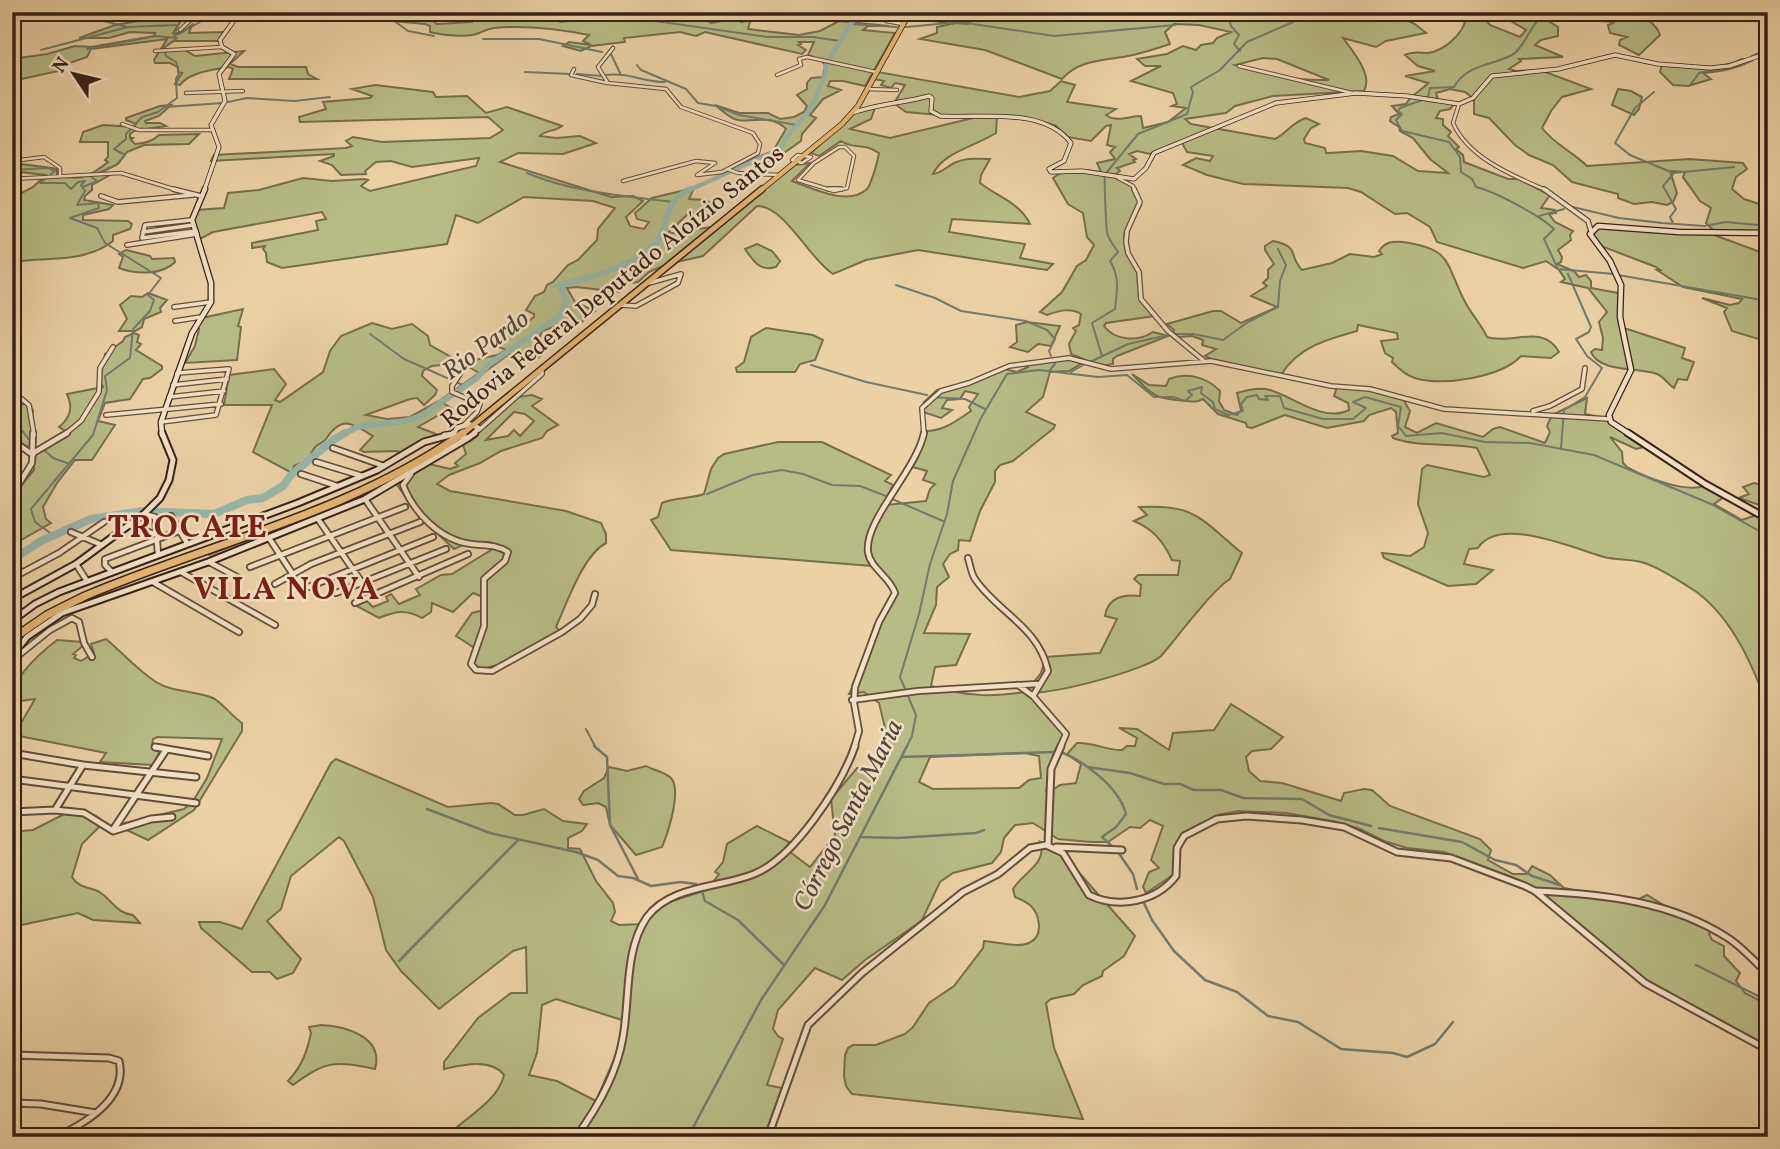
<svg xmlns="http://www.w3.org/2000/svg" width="1780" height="1149" viewBox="0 0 1780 1149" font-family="Vollkorn,serif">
<rect width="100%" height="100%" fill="#ecd1a7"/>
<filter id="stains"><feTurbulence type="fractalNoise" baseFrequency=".00286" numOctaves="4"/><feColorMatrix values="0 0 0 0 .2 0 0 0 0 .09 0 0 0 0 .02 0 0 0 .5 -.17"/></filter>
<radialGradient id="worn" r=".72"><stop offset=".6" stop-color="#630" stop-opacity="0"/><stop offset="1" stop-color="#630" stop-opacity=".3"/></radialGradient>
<path fill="#b7bc87" stroke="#776e4e" stroke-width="2" fill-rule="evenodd" d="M 166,12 L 174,12 L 183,18 L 173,33 L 181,33 L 192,25 L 189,33 L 224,32 L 218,41 L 174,41 L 164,47 L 165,50 L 185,50 L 195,56 L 244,51 L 230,64 L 238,67 L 306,67 L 308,74 L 317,79 L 229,79 L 233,69 L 229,67 C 213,70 189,72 180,85 L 175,84 L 182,73 L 178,72 L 178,67 L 170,63 L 155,63 L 154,60 L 167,39 L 91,49 L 87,57 L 64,65 L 68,69 L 12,81 L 12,59 L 47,54 L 75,46 L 91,47 L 154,36 L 155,33 L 130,32 L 109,38 L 79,38 L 115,25 L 168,16 Z
M 368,12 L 382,12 L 404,20 L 430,19 L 437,24 L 473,22 L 449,15 L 424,17 L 417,12 L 704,12 L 711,13 L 708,21 L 711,23 L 739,18 L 741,22 L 755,19 L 750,22 L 748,29 L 799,35 L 820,31 L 839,21 L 889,26 L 868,26 L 863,30 L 895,33 L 865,86 L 843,81 L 830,81 L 828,86 L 841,90 L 823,99 L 810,115 L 816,118 L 802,134 L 801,141 C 773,160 776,163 740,164 L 773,151 L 786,129 C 770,113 756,123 738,120 C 730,119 722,110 715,105 L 739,113 L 768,113 L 780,119 L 794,117 L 804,112 L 807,106 L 797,95 L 807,89 L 807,83 L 811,78 L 823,77 L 825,65 L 821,60 L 808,55 L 814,42 L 799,42 L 801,44 L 798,45 L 806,50 L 802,54 L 705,32 L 696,36 L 680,32 L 624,38 L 625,42 L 591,46 L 581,51 L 563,46 L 569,42 L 591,45 L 583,41 L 589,35 C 559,29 524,25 494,28 C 487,29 484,31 479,33 C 469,38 441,35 430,32 L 430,26 L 425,24 L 360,18 Z
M 1153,12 L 1262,12 L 1275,20 L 1283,17 L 1284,12 L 1389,12 L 1415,24 L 1426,33 L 1386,41 L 1376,47 L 1343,38 C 1354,53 1373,75 1364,91 L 1273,96 L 1235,106 L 1226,113 L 1185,119 L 1191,124 L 1275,139 C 1287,133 1291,123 1306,118 L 1319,124 L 1311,128 L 1304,139 L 1305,143 L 1325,148 L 1326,153 L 1329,153 L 1361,151 L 1393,156 L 1418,171 L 1448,173 L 1430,159 L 1413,138 L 1400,131 L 1399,127 L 1390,121 L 1391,117 L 1399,114 L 1392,106 L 1406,104 C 1412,94 1420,92 1428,83 L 1405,76 L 1435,71 L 1418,66 L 1405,55 C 1413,51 1419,53 1428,53 C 1444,51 1461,35 1465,22 L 1444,12 L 1479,12 L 1490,25 L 1520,37 L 1526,30 L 1495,12 L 1632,12 C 1643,16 1656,23 1660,35 L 1639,55 L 1619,45 L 1620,40 L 1627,37 L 1610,33 L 1608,25 L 1615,22 L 1571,19 L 1562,15 L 1545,19 L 1558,27 L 1558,36 L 1541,40 L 1535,45 L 1563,57 L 1519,59 L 1521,61 L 1509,69 L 1516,71 L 1540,70 L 1591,89 L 1562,97 L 1551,111 L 1542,128 C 1554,144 1573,152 1587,166 L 1689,159 L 1743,163 L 1747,169 L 1736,177 L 1732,189 L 1744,199 L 1768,207 L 1768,233 L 1715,232 L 1706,223 L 1711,208 L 1700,201 L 1683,177 L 1685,172 L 1670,171 L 1677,193 L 1673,202 L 1667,205 L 1652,202 L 1634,204 L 1618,198 L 1618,194 L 1572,182 L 1553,165 L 1529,155 L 1515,145 L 1489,118 L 1474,114 L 1474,99 L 1465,92 L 1450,89 L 1436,93 L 1438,100 L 1454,104 L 1450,109 L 1440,111 L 1436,118 L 1443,119 L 1443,125 L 1451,132 L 1448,136 L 1459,147 L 1456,149 L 1463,155 L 1464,162 L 1508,179 L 1518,179 L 1550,195 L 1541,208 L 1555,210 L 1556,213 L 1549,214 L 1555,222 L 1573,231 L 1570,235 L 1571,240 L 1558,250 L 1562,257 L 1561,262 L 1557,264 L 1574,271 L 1579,277 L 1586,275 L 1591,281 L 1591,288 L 1618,293 L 1621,296 L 1618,308 L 1624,328 L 1685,348 L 1682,358 L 1694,362 L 1687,380 L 1678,379 L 1674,388 C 1668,384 1664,377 1657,374 C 1638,367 1600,373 1591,352 L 1595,349 L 1602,350 L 1603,338 L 1599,322 L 1607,312 L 1588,288 L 1561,282 L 1565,279 L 1559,270 L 1546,261 L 1523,268 L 1437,242 L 1430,227 L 1407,213 L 1395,214 L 1361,192 L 1348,188 L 1243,184 L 1207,175 L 1183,165 L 1196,158 L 1210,161 L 1213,156 L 1187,152 L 1181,141 L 1150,154 L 1137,151 L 1129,154 L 1136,159 L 1133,160 L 1135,162 L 1117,168 L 1120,171 L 1115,175 L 1131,185 L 1141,206 L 1124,234 L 1126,253 L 1138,268 L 1140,297 L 1155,316 L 1106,323 L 1104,326 C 1115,341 1138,342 1153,332 L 1168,336 L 1117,356 L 1113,359 L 1113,364 L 1100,366 L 1071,354 L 1069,344 L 1076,331 L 1073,328 L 1079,325 L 1081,314 C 1071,307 1058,311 1047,315 L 1040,312 L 1062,292 L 1077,266 L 1086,260 L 1094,245 L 1087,237 L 1083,213 L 1068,204 L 1053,178 C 1067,166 1084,170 1101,172 L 1097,163 L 1115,159 L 1110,152 L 1115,147 L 1107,145 L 1111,125 L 1106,126 L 1091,141 L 1068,137 L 1056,126 L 1043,122 L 997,116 L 996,133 C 976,146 943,152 933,174 C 942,173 946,167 954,163 C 967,157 977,159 990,159 L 981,175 L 980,183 C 998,197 1020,203 1030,224 L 952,219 L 949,232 L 1025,244 L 1020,258 L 1053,264 L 1047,270 L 918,250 L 866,260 L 833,274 C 809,259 785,206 757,206 L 703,256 L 672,263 L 795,165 L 810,163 L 792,181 C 812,188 848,207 867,189 C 871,185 878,160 879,153 C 860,141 857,151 841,141 L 819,156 L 811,153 L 854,113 L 876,105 L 871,119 L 850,129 L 890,138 L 973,118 L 906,112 L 895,104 L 902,101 L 896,100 L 905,85 L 895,83 L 891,88 L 881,85 L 884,81 L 874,79 L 878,72 L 1019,97 L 1050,91 L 1061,81 L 1075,85 L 1067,102 L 1116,109 L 1106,115 C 1117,123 1129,116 1141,116 L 1143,128 L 1168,122 L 1186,108 L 1172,106 L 1177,104 L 1173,93 L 1131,81 L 1161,66 L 1145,66 L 1137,59 L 1167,54 L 1183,46 L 1196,50 L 1201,45 L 1213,43 L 1217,38 L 1231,32 L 1199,25 L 1174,24 L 1165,32 L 1170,44 C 1158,48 1146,52 1133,55 C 1108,61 1080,58 1062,79 L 985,50 L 920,39 L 937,33 L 937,27 L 956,23 L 968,24 L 973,19 L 994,13 L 1050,18 L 1138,16 ZM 1263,58 L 1277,59 L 1329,80 C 1296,81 1267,75 1235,65 Z
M 1742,59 L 1751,61 C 1735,69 1723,71 1703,73 L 1711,79 L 1688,86 L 1673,85 L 1660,72 L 1662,65 C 1689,66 1717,72 1742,59 Z
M 375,85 L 433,92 L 436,97 L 467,96 L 486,113 L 507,107 L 562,126 C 555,132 544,130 540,136 L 556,138 L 580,136 L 596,143 L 563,154 L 518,153 L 500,162 L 611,197 L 633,196 L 643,201 L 626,217 L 630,226 L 644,229 L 649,222 L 637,219 L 635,213 L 652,198 L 694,188 L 689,199 L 706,200 L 717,208 L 703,216 L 690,212 L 667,234 L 711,227 L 663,266 L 649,272 L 638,282 L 632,283 L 623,279 L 614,281 L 621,290 L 619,292 L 576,287 L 567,288 L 575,302 L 595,311 L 578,325 L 565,323 L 542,331 L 535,348 L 544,353 L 533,362 L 509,354 L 443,403 L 451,408 L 418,427 L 436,434 L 403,454 L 397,451 L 364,452 L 360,450 L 373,436 C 351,423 342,415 326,439 C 322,444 316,444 313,450 C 311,453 310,457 308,460 L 294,466 L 292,473 L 253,452 L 272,405 L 224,405 L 229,375 L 274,369 L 286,384 L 275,400 L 280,402 L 323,372 L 330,351 L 341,336 L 372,323 L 392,329 L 412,324 L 428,336 L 430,345 L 462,363 L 497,355 L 506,350 L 490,343 C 506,333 520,329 534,317 L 534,314 L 526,310 L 535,296 L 544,292 L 547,285 L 553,282 L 568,265 L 578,260 L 597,240 L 598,229 L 615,208 L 593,201 L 524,197 L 478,223 L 456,215 L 447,244 L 282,268 L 267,262 L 266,253 L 263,249 L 265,246 L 252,248 L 252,243 L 318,230 L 316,221 L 326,219 L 322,212 L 213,232 L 198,240 L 193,217 L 196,210 L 224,208 L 228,193 L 259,190 L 303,178 L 332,181 L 364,179 L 368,180 L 361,186 L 370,191 L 476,166 L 479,158 L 412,167 L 391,161 L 376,162 L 365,171 L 366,174 L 341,175 L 332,165 L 320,161 L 334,156 L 334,154 L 211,161 L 214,155 L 346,148 L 352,146 L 346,141 L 353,137 L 382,142 L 490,138 L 503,130 L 488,117 L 300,122 L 299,117 L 326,109 L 323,102 L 370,98 L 372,96 L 352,89 ZM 462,363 L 479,373 L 439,401 L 410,417 L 387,419 L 366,415 L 410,399 L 417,398 L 424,405 L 435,395 L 437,390 L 422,376 L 423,371 L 432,366 Z
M 1618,89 L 1631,91 L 1642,97 L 1639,109 L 1634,115 L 1612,105 Z
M 171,105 L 159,116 L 145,121 L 146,123 L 160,123 L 166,126 L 134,131 L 130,134 L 130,138 L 133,138 L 131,140 L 135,144 C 144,143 152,142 159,135 L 199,134 L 189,144 L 144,145 L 127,152 L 118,164 L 100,173 L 110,175 L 92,185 L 92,190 L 85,196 L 84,200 L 113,205 L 109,209 L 83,215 L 83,220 L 128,221 L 132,224 L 130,229 L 113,235 L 113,241 C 86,263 45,257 12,262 L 12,198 L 33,187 L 46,175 L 12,171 L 12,163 L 52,168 L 57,169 L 57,175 C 79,182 91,176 108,162 L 105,160 L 108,157 L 108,142 L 80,142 L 83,132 L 103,125 L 134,127 L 136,124 L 126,120 L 126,118 L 160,106 Z
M 1596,225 L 1709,233 L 1768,255 L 1768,342 L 1732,331 L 1724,312 L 1727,308 L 1702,298 L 1730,305 L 1739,303 L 1742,299 L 1683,287 L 1657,270 L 1660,270 L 1656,267 L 1601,246 L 1588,232 Z
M 1273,241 C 1301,247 1287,254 1302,270 L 1332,263 L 1350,254 L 1374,257 L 1382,254 L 1379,251 C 1385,242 1392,241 1403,242 C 1452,249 1445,262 1464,300 C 1471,314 1481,324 1487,337 C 1512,345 1543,323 1559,352 L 1551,358 L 1521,356 C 1502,377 1442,387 1415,378 C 1407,376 1398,368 1392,362 L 1393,358 L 1385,353 L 1381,341 L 1398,339 L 1397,333 L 1358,325 L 1357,331 C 1328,339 1298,347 1281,375 L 1211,359 L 1205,356 L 1216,349 L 1202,345 L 1203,340 L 1192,336 L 1178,337 L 1173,332 L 1174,330 L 1167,324 L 1213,311 L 1221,311 L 1241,323 L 1277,307 L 1251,296 L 1267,286 L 1263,283 L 1268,278 L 1268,270 L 1274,264 L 1265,250 L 1265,246 Z
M 757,244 L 772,251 L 780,261 L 776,267 C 759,272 753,260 745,249 Z
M 126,250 L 150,256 L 152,259 L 174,258 L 175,262 C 162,276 135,274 119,268 L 123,257 L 119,254 Z
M 148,293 L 167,300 L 160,308 L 161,312 L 144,319 L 142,327 L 135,331 L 119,331 L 127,319 L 120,305 L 131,296 L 142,297 Z
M 243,309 L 238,326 L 241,327 L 237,360 L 185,363 L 195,346 L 199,329 L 196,329 L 202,318 Z
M 1027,322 L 1060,326 L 1051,346 L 1038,344 L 1028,352 L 1010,347 L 1017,342 L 1016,325 Z
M 766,328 L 813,335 L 823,340 L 815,360 L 800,364 L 795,372 L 737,372 L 736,368 L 744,362 L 751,337 Z
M 134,333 L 139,335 L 137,342 L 141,344 L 136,350 L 162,366 L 162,369 L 150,378 L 143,379 L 130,399 L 105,403 L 98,421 L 115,425 L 92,460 L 75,460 L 57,483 L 43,507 L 46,519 L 51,523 L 21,540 L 12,540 L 12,497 L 34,470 L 34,454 L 65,431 L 59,427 C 71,417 73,407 67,394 L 103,387 L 100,381 L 105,354 L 123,341 L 125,337 Z
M 1068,358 L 1084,362 L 1069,371 L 1050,372 L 1043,397 L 1026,412 L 1055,425 L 1054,428 L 1013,461 L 1000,465 L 995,471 L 995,482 L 980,511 L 970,541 L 959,540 L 958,550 L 950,554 L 943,564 L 949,577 L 937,587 L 936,605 L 924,633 L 970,634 L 956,665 L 935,667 L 931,686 C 965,696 994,698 1030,691 L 1029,688 L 1041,673 L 1046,657 L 1100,653 L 1117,619 L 1105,616 C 1108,597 1123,594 1140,596 L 1141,585 L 1134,579 L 1138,575 L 1178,575 L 1180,561 L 1172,560 C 1163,541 1153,529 1134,521 L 1147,515 L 1139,507 C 1197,504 1200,519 1242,553 L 1230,579 C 1213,589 1176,639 1161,656 C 1149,669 1049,696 1031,692 L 1065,735 L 1054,752 L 1046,791 L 1051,791 L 1060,785 L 1076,783 L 1081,764 L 1067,754 L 1077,743 C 1094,742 1107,751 1122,750 L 1127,746 L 1135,746 L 1137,738 L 1119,728 L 1137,729 L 1169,750 L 1173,733 L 1214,730 L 1231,704 L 1283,737 L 1271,749 L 1252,751 L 1246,757 L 1249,771 L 1260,781 L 1282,783 L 1341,801 L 1344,793 L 1364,789 L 1372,790 L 1390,806 L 1480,839 L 1491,850 L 1488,860 L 1513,874 L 1527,874 L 1532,866 L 1550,875 L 1564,888 L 1633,902 L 1647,895 L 1675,912 L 1715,928 L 1709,934 L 1712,940 L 1724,946 L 1724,956 L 1740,973 L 1736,981 L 1745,993 L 1768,1005 L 1768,1046 L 1641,978 L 1575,922 L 1511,877 L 1444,852 L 1407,848 L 1384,841 L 1358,828 L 1332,821 L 1286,813 L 1238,811 L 1218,815 L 1184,832 L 1175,846 L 1177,867 L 1173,875 L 1146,893 L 1143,887 L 1149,872 L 1159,868 L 1151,860 L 1163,826 L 1150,820 L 1140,828 L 1130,827 L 1108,842 L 1091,842 L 1058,839 L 1033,823 L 1015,825 L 1004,838 L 1001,852 L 992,863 L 953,873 L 940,882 L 922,920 L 917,924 L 865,960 L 842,980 L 815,968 L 778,1010 L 773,1029 L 778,1036 L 783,1039 L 767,1085 L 782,1088 L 764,1137 L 446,1137 C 464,1118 498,1102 504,1075 C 491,1058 462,1065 444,1069 L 444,1062 L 478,1018 L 511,993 L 527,993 L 526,947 L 513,951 L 439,1009 L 401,971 L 386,950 L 373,897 L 344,841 L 339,837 L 291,876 L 281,909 L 267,921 L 301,959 L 293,973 L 277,979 L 270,972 L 252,972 L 201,928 L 199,922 L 220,922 L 242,929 L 331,763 L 336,759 L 448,807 L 491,803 L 498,804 L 515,815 L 523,815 L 544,809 L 563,821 L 587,824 L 582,831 L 568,838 L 568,848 L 580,849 L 596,881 L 613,903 L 615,912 L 611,921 L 619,925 L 645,924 L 663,904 L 707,890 L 719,874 L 715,872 L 723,862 L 727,844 L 757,826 L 789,842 L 786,849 L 810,867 L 835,835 L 831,799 L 857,768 L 873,771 L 874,762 L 888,740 L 879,703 L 864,692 L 849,694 L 870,650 L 874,626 L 893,595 L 894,588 L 872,566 L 671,550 L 651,520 L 658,517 L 662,503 C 675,497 690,499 704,494 L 711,469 L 718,458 L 724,454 L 778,442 L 822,442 L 891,475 L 885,481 L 893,485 L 884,504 L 886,505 L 926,501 L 930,489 L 935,484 L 923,480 L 927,471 L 909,466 L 923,431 C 943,432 956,421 971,411 L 969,407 L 978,394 L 965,391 L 960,399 L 947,400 L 942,408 L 952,410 L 941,418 L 920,411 L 924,402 L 937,390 L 962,385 L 1000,368 L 1017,372 L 1028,367 L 1028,363 ZM 1025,753 L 1039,756 L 1041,778 L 1029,780 L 1019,788 L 933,789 L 919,782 L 930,757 ZM 556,999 L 625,1021 L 619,1048 L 596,1101 L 557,1081 L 529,1075 L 537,1053 L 542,1005 Z
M 1132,374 L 1149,385 L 1166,386 L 1169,379 C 1187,372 1207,377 1220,391 L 1219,401 L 1224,410 L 1237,415 L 1241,410 L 1237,393 C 1248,390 1259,387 1270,390 C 1294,397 1324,423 1349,410 L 1348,403 L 1334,396 L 1337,387 L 1356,387 L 1403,399 L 1410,411 L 1405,427 L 1417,433 L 1436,423 L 1483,437 L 1493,429 L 1500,427 L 1545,443 L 1550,432 L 1547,426 L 1552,415 L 1587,398 L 1585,414 L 1600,417 L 1648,446 L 1636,449 L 1610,437 L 1622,452 L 1623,463 L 1627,467 C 1645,477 1685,493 1704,486 L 1724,497 L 1714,504 L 1742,520 L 1768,511 L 1768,706 C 1752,665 1734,621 1698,593 C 1686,585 1655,565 1641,562 C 1629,559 1616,560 1604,557 C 1575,549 1499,515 1478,548 L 1469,549 L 1464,564 L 1493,570 L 1476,584 L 1448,586 L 1384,558 L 1382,553 L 1410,556 L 1424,547 L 1428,533 L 1418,504 L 1422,469 L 1427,465 L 1484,477 L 1490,475 L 1477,448 C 1450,442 1420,448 1393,438 L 1392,436 L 1398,433 L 1396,412 L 1391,408 L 1369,415 L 1364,421 L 1327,428 L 1285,415 L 1252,428 L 1247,427 L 1246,423 L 1218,414 L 1203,399 C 1197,402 1195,402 1187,401 C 1156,399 1154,397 1132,374 Z
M 532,395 L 542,399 L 532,406 L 558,425 L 547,431 L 542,438 L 501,451 L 480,463 L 449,475 L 437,484 L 450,491 L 566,511 L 601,523 L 606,534 L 606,543 C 583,555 567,603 556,627 L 560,631 L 502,664 L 481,669 L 473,664 L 476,649 L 456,636 L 472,613 L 484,610 L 483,597 L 473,593 L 453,612 L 432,603 L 431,612 L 422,618 C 406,609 395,611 379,618 L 353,604 L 366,600 L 373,607 L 388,601 L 386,597 L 391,594 L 399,604 L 420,595 L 416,589 L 441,575 L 452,574 L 491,550 L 490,542 C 475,541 467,543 454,549 L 421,518 L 394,481 L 429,464 L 450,469 L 458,466 L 455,463 L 466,454 L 463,445 L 518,397 ZM 514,412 L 525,414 L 534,421 L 520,436 L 514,430 L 508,436 L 486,440 Z
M 12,401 L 18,406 L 27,403 L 33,410 L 31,427 L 35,437 L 32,445 L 28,447 L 12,437 Z
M 1754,483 L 1768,486 L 1768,508 L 1739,498 L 1749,494 L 1743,487 Z
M 106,639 C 123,653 137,670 156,682 C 174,693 194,690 213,698 C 220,701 233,717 242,723 L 242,731 L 194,810 L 148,840 L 116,825 L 184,809 L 193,801 L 207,778 L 222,739 L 157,737 L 153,739 L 152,746 L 160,751 L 153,765 L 100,762 L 106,753 L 14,735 L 35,699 L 12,702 C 12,677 39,654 57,640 L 83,642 L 85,644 L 73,654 L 76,655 L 74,658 L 81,661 L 94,653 L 91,644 Z
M 646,766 C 653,770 665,772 671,778 C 682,790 668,833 662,847 L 636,855 L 610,825 L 606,807 L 598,803 L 583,805 L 579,799 L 584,791 L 604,778 L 609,767 L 627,771 Z
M 72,810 L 96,816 L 104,822 L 82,844 L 72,877 C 80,890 91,886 101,893 C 113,902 117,913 133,915 L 140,923 L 93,920 L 78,913 L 12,927 L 12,837 L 22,831 L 33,830 Z
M 1040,842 L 1060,851 L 1135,936 L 1124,956 L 1103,971 L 1102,976 L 1083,985 L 1074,994 L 1051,999 L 1046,1003 L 1054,1048 L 1083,1119 L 852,1094 L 846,1086 L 844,1076 L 845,1055 L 848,1048 L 853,1045 L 876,1045 L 905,1034 L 913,1027 L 929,1003 L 954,986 L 983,948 L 984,941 C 996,942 1017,948 1029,943 C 1045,936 1039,913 1030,905 C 1026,902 1020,899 1015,897 L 1013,889 C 1023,872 1048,864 1040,842 Z
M 321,1025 C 346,1026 384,1037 375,1069 C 334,1061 327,1060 293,1085 L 288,1081 C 302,1066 307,1052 311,1033 L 309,1027 Z"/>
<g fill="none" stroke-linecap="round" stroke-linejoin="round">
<path stroke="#727b6d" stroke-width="2" d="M 69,12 L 127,27
M 1755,12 L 1764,14
M 1228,15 L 1231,26 L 1239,35 L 1234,44 L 1240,51
M 207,17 L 211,12
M 234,17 L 256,19 L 312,15 L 324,18 L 393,20 L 408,31 L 434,36
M 12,18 L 48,12
M 560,22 L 620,16 L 767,37 L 813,37 L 840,41
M 850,24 L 897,27
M 906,27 L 960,22 L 1054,36 L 1175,25
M 174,36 L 182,15 L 187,13
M 175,36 L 207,18 L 231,17
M 483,39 L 539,39 L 602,52
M 87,49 L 156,36 L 176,38
M 41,50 L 128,27 L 178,25
M 611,54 L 620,73
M 1752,56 L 1768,49
M 637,65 L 641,70 L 686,89 L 698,103 L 716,106 L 739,115 L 797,125
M 525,72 L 570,74
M 577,74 L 602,76
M 606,75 C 627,72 644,82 665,82
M 1691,84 L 1699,73 L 1739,64
M 1654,92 L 1635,108 L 1615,143 L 1630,155 L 1673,173 L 1734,167
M 1428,97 L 1430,88 L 1454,87 C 1467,64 1491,66 1512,55 C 1525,48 1530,23 1547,12
M 1425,99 L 1400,108 L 1398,111 L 1402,114 L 1396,120 L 1402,131 L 1449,142 L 1460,157 L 1461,172 L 1472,179 L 1476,187 C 1494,191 1541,216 1554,229 L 1544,239 L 1558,269 L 1614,274
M 228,102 L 247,98 L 294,101 L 330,97
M 165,107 L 223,103
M 12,170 L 48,168 L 55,171 L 49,176
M 1107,172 L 1138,134 L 1187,114 L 1193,92 L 1191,87 L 1220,70 L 1247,42 L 1316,12
M 98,173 L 116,165 L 125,155 L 114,149 L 126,139 L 126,134 L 142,117 L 158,112 L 177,98 L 176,79 L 179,73 L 176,62 L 166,56 L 164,48 L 177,38
M 527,173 C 571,192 625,196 673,202
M 1673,174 L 1663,186 L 1676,209 L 1670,217 L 1673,223
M 45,179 L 40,183 L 65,183 L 71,189 L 78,182 L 85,181 L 81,185 L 85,191 L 77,205 L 98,203 L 99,208 L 70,218 L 97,228 L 105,243 L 161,278 L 148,295 L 154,300 L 150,311 L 133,329 L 130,358 L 105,376 L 107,390 L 93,435 L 31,509 L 35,522 L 53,535
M 83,187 L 97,181 L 90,176
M 1573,207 L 1619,218 L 1662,223 L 1704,226 L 1726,222 L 1768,226
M 1539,216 L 1564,209
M 1618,275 L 1768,301
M 896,285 L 935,298 L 961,311 L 1026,321 L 1047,330 L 1055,339 L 1049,351 L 1051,356
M 370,334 L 404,359 L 463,385
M 1174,334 L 1193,334 L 1223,340 L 1248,322 L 1278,307 L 1280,281 L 1286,265 L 1278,249
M 1102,356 L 1092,323 L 1115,309 C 1117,291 1120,277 1110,261 L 1118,252 C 1114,246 1108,239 1107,232 C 1106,224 1104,181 1105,175
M 1090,362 L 1128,344 L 1168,335
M 811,365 L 866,382 L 927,395
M 1050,370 L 1055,364 L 1054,360
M 1071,372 L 1085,364
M 931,397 L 965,399 L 985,409
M 12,417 L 30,441
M 1561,448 L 1564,410 L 1585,397 L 1602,368 L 1587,356 L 1576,339 L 1589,332 L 1591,327 L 1568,274
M 43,449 L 53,458 L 67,463
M 707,494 L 753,475 L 782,470 L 803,474 L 832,485 L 860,486 L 886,496
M 892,499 L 943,521
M 209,555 L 262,534
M 586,729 L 596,748
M 906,748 L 912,736 L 916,715 L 900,677 L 919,614 L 930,564 L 947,514 L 953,481 L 981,418 L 1007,374 L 1039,370 L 1098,377 L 1127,375 L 1154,397 L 1173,397 L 1185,401 L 1192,395 L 1188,391 L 1202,387 L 1201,393 L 1213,402 L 1215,409 L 1228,415 L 1243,411 L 1241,404 L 1247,397 L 1257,395 L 1259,399 L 1268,400 L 1265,396 L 1280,396 L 1284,408 L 1323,419 L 1353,419 L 1366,408 L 1353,402 L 1365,397 L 1401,407 L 1398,426 L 1406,436 L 1442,433 L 1485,442 L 1530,443 L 1594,455 L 1711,504 L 1768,536"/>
<path stroke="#727b6d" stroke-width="2.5" d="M 594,746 L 607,757 L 610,825 L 638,879
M 1061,752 C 1085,762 1119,787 1126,814 L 1116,827 L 1102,837 L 1114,848
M 902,757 L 1053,752
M 1087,767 L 1130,773 L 1164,784 L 1180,784 L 1194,790 L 1221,790 L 1243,798 L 1302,799 L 1329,815 L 1371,826
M 427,809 L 490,833 L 576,852 L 598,860 L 618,876 L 633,878 L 651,886 L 680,882 L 696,884
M 1379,828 L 1462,842 L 1495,860 L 1516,865 L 1532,876 L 1560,885
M 861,837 L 898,838 L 976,833 L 984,830
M 1118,852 L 1133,874 L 1137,889
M 701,888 L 705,901 L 738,920 L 784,965
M 1143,901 L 1152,920 L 1174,951 L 1205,980 L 1237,992 L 1268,1016 L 1298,1022 L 1341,1049 L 1393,1053 L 1407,1057 L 1435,1044 L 1453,1022
M 399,961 L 518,840
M 1696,965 L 1768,1001
M 688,1137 L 761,1000 L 825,905 L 907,746"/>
<path stroke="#99b7a8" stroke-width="4.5" d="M 687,191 L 781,149 L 787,137 L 812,107 L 826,72 L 825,67 L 849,26 L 861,12"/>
<path stroke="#99b7a8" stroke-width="6" d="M 342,435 L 357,427 L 405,421 L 421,416 L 477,378 L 488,365 L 561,315 L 566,302 L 560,285 C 591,277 626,269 652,247 C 670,232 660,203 690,189"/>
<path stroke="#99b7a8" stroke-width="8" d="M 12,560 L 41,541 L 91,519 L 142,511 L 214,514 L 247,500 L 263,498 L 283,486 L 291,475 L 333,440 L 345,433"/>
<defs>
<path id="street-far3" d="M 175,14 L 186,12
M 907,17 L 945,21
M 886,21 L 903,24
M 180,30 L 199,12
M 613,48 L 598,67 L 608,83 L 666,89 L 681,107 L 753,133 L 760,144 L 758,153 L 722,172 L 697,175 L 715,163 L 696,161 L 623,181
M 155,51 L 222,47
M 1239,66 L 1352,93
M 574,69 L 571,75 L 607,83
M 777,75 L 801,65 L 799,59 L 807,57 L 876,72
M 867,89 L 897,90
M 186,93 L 243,91
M 1459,104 L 1453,123 C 1469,159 1514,176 1548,191
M 122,124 L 139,130 L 213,130
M 839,147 L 845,147 L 854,156 L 847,188 L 834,191 L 798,180 L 814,163 Z
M 798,155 L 811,157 L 802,163 L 792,160 Z
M 12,161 L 44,157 L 60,168 L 60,175
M 727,169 L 738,173 L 779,175
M 1118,178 L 1133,186 L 1135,191
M 12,179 L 121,173 L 180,191"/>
<path id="street-far2" d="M 173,189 L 201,196
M 829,189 L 841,189
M 1134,189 L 1140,202 L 1127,231 L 1126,242 L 1128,253 L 1139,272 L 1141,299 L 1168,331 L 1203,360
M 1544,189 L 1588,221 L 1591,231
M 101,196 L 118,202 L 193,195
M 192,220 L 145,225 L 142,238 L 196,231
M 143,232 L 193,225
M 127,245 L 197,234
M 621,305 L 636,306 L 678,283 L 681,274 L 649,283
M 174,307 L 211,302
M 175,321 L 201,317
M 460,374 L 452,386 L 452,392 L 480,404 L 477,412 L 465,424
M 173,385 L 227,379
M 12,391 L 29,405 L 34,435
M 169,397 L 224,391
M 1533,411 L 1550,406 L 1582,389 L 1585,368
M 106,415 L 221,404
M 161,422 L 216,415 L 229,369 L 177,373
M 479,430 L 542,374 L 542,369
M 64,435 L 81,421 L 99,392 L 100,368 L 113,347
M 924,435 L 922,408 L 941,391 L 969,383 L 1009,366 L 1069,358 L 1111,369 L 1211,361 L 1331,386 L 1370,389 L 1444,409 L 1609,419"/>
<path id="street-far1" d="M 12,440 L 33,455
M 333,448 L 384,466
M 35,452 L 67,433
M 316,462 L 362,476
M 301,474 L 337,486
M 411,474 L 403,485 C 414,513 440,540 471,544 C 484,546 496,544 508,552 L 505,561 L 484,579 L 484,626 L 471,664 L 476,670 L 492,671 L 562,632 L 580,619 L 592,605 L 595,594
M 12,495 L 32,463 L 33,433
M 365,499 L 419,577
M 144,514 L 155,517 L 158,554
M 171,516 L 187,543
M 318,519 L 372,597
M 129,525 L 157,535
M 71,532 L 102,545
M 269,538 L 292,573
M 968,558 C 970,564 971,573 975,579 C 997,612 1039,627 1048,671 L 1033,696 L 1066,734 L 1060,748
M 209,562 L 239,578
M 76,564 L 87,581
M 250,567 L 405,507
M 112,572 L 105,565 L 105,559 L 179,531
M 181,572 L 275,625
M 12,578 L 59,553 L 104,522
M 153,582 L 239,632
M 275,584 L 311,564 L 420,522
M 301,590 L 433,537
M 336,593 L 446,549
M 355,603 L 468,554
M 14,659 L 50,630 L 72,618 L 79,622 L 84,643 L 92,657
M 1018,685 L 1033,696
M 852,700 L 918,691 L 1037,684
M 155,747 L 162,748
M 854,748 L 859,731 L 854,703 L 855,687 L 879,622 L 895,593 C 890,577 870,568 868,552 C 864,520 916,471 924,433"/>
<path id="street" d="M 155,747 L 208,756
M 12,753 L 83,765 L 196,777
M 12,779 L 196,803
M 55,810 L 83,765
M 12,812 L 55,810 L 84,813 L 113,831 L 151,819 L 172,817
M 12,820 L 15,812
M 113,830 L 166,750
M 1048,845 L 1051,769 L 1061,746
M 1056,847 L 1122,850
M 1536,891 C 1602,894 1671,901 1728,938 C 1742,947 1755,962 1768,974
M 12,1055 L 109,1058 L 119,1061 C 128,1099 84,1124 56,1137
M 12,1068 L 18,1055
M 12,1103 L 41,1104 L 96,1113
M 576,1137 C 598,1107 617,1074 623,1037 C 630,999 624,950 647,917 C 671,885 720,888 754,874 C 794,858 841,786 855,746
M 768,1137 L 808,1025 L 862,973 L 963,892 L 998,874 L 1030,848 L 1046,845 L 1063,853 L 1089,895 C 1118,909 1156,902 1176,876 L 1177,848 L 1184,836 L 1217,819 L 1246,816 L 1302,820 L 1344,827 L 1397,852 L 1451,858 L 1525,886 L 1535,891 L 1645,983 L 1768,1050"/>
<path id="secondary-far2" d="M 1766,12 L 1768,14
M 852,113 C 877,104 903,103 929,96 L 932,98 L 931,111 L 940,116 C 981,119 1043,106 1071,143 L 1064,161 L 1049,169 L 1051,172 L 1082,171 L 1134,179 L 1146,168 L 1154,153 L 1276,103 L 1356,93 L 1407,96 L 1459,104 L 1473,98 L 1492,76 L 1558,69 L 1615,55 L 1658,64 L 1710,68 L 1729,66 L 1768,53
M 204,191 L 219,147 L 211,125 L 225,101 L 219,74 L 234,54 L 222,47 L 220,40 L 233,22 L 233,12"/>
<path id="secondary-far1" d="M 162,435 L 161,422 L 192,333 L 211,302 L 211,283 L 192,220 L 205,189
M 444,435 L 453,434
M 453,435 L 457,428 L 469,424 L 479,428 L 472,435
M 1631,435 L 1611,422 L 1609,415 L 1631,370 L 1620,317 L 1621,285 L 1610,261 L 1590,234 L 1598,226 L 1679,232 L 1768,233"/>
<path id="secondary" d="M 453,433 L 453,436 L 468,438
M 1628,433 L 1705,484 L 1768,519
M 468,438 L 475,433
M 12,599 L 76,564 L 144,514 L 160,498 L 169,480 L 173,460 L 162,433
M 12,621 L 35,604 L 59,592 L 298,503 L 377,470 L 424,442 L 453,434
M 12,656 L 27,637 L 62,613 L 208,562 L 365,499 L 468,438"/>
<path id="highway-far2" d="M 760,191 L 842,124 L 858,106 L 910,12"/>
<path id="highway-far1" d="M 461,435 L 762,189"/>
<path id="highway" d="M 12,639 L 47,615 L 85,596 C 210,543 351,513 463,433"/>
</defs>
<use href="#street-far3" stroke="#644d3a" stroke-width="4.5"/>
<use href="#street-far2" stroke="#644d3a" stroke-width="6"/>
<use href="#street-far1" stroke="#644d3a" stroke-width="8"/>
<use href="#street" stroke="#644d3a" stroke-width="9"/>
<use href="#secondary-far2" stroke="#372115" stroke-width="5"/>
<use href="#secondary-far1" stroke="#372115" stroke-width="7"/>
<use href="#secondary" stroke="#372115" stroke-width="9"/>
<use href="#highway-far2" stroke="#372115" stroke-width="6"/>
<use href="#highway-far1" stroke="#372115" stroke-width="8"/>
<use href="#highway" stroke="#372115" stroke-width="10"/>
<use href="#street-far3" stroke="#f3e1c6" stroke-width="2.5"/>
<use href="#street-far2" stroke="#f3e1c6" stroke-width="3.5"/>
<use href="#street-far1" stroke="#f3e1c6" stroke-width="4.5"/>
<use href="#street" stroke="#f3e1c6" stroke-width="5"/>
<use href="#secondary-far2" stroke="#f3e1c6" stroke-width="3.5"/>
<use href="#secondary-far1" stroke="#f3e1c6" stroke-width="4.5"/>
<use href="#secondary" stroke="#f3e1c6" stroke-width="5"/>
<use href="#highway-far2" stroke="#e6b874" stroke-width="4.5"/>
<use href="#highway-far1" stroke="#e6b874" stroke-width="5"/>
<use href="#highway" stroke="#e6b874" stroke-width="7"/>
</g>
<g text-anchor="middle" stroke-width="5" stroke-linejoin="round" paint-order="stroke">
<g font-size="24" fill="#372115" stroke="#f3e1c6">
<text transform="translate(612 286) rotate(-39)" y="8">Rodovia Federal Deputado Aloízio Santos</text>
</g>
<g font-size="26" font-style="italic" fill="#50463a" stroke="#f3e1c6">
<text transform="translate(485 344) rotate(-36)" y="9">Rio Pardo</text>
<text transform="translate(847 815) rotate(-63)" y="9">Córrego Santa Maria</text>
</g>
<g font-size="32" font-weight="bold" letter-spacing="2" fill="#7a1f14" stroke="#f3e1c6">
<text x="188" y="537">TROCATE</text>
<text x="287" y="599">VILA NOVA</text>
</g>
</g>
<rect width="1780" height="1149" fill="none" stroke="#ecd1a7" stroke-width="42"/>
<rect x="14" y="14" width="1752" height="1121" fill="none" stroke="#372115" stroke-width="3.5"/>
<rect x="21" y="21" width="1738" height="1107" fill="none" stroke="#372115" stroke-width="2"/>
<g transform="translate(74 74) rotate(305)" stroke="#f3e1c6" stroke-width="5" paint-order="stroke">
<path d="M0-5L12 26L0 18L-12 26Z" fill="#372115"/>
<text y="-10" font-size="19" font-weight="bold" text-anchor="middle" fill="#372115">N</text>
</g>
<rect width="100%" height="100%" filter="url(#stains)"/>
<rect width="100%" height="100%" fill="url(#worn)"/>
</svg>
